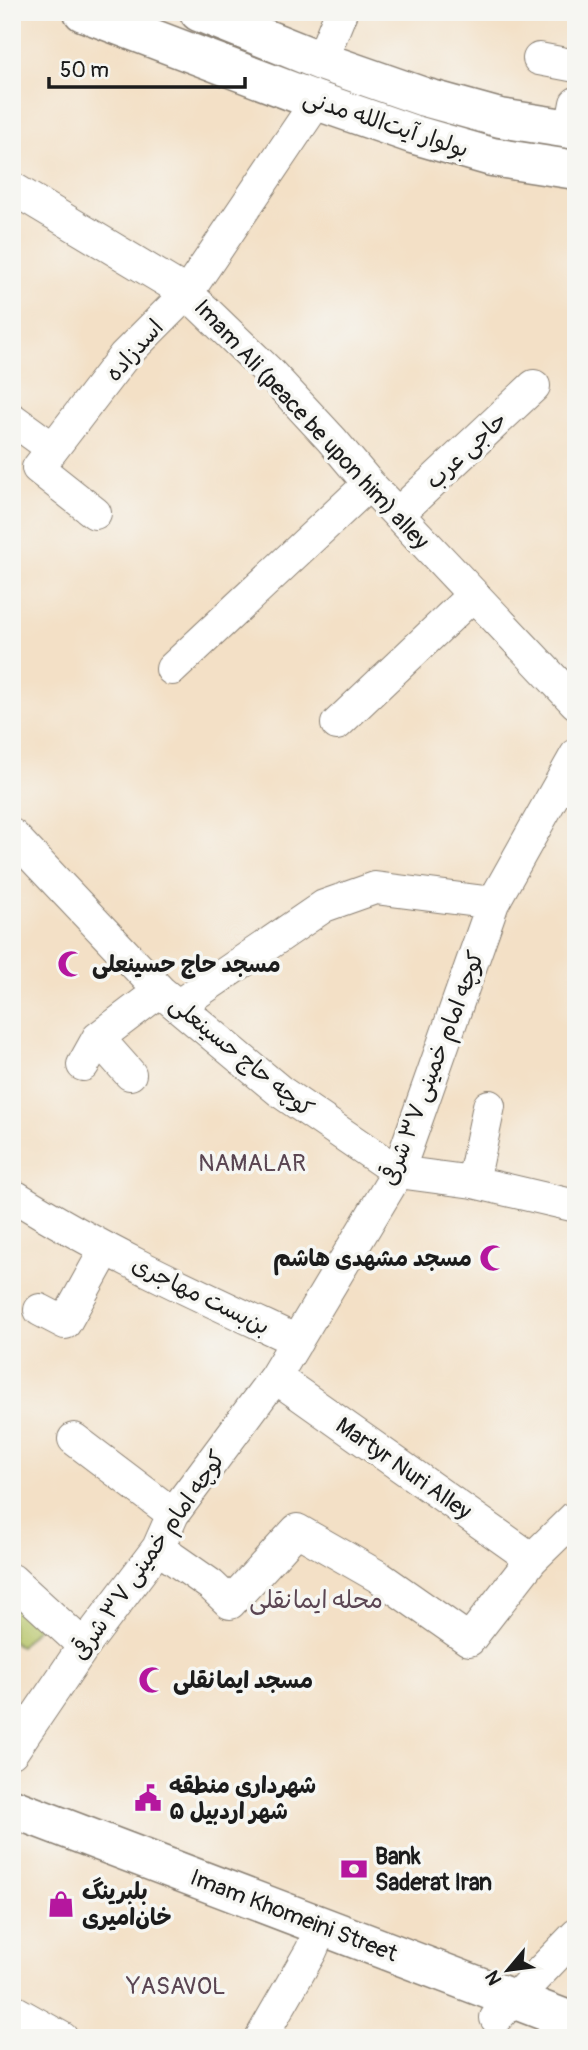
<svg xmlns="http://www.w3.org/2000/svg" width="588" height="2050" viewBox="0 0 588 2050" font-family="Pangolin,'Playpen Sans Arabic',sans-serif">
<rect width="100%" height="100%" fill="#f6f6f2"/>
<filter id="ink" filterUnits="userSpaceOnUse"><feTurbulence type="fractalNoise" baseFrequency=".0143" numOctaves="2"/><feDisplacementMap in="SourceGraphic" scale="14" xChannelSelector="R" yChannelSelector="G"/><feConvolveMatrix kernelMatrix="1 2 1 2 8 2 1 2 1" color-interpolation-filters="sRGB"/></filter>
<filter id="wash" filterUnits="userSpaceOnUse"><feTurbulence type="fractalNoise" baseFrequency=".00686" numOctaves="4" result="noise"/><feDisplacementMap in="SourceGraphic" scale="28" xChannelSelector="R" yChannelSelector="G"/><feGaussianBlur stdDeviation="1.57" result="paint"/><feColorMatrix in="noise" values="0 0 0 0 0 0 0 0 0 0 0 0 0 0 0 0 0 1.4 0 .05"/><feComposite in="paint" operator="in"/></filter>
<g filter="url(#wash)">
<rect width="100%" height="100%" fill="#f3e0c6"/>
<path fill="#b5c365" stroke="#687040" stroke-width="2" d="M 12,1599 L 39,1626 L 20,1647 L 12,1640 Z"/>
</g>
<g filter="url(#ink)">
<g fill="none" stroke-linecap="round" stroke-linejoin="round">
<defs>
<path id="minor" d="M 539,59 L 576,66
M 321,61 L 341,12
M 571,129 L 576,103
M 12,188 L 187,293 L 270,373 L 332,440 L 369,484 L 576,703
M 12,419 L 52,448
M 95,513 L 38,468 L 124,356 L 187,293 L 317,101
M 398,514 L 534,386
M 172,669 L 369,484
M 337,724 L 473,595
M 12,835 L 160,991 L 281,1092 L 398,1172 L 473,1182 L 576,1206
M 179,1005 L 324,906 L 375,888 L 493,903
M 98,1038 L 130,1074
M 83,1065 L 98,1038 L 160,991
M 473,1182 L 489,1106
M 16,1197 C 105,1253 201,1296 297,1341
M 40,1310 L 65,1323 L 106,1249
M 275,1377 L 532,1559
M 74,1439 L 173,1514
M 158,1548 L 211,1585 L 230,1603 L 297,1530 L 379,1577 L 469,1640 L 532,1559 L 576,1516
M 12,1580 L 84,1646
M 12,1752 L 84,1646 L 158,1548 L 173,1514 L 275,1377 L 398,1172 L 493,903 L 576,755
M 12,2010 L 62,2038
M 496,2018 L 576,1935
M 261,2038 L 311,1951 L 322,1926"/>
<path id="secondary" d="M 83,12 L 317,101 L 412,134 L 492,157 L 576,170
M 199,12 L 321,61 L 424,97 L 500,118 L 576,130
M 12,1808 L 576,2023"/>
</defs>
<use href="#minor" stroke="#887e71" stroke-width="34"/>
<use href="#secondary" stroke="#887e71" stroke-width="41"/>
<use href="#minor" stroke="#fff" stroke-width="32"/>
<use href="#secondary" stroke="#fff" stroke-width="38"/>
</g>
</g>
<defs>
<symbol id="mosque-bare" viewBox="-9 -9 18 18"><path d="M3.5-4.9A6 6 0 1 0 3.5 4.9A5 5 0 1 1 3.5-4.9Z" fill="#b5179e" stroke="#f6f6f2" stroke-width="2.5" paint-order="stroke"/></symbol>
<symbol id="civic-bare" viewBox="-9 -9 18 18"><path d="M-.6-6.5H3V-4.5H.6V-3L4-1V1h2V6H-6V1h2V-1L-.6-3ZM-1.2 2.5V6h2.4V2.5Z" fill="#b5179e" stroke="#f6f6f2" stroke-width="2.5" paint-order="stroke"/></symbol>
<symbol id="bank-bare" viewBox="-9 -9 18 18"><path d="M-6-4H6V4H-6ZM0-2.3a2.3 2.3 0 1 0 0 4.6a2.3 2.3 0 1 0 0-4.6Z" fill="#b5179e" stroke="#f6f6f2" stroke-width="2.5" paint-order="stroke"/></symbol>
<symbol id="shop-bare" viewBox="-9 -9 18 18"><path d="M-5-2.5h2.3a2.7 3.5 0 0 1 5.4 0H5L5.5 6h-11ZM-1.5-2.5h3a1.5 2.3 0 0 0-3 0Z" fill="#b5179e" stroke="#f6f6f2" stroke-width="2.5" paint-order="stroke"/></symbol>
</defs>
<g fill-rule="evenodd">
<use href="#mosque-bare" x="52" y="945" width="38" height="38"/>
<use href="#mosque-bare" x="474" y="1239" width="38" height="38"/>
<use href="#mosque-bare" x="133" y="1661" width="38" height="38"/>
<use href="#civic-bare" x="129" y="1779" width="38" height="38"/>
<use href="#bank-bare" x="335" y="1850" width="38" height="38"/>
<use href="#shop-bare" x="42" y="1885" width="38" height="38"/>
</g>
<g text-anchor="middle" stroke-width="7" stroke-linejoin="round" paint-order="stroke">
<g font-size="23" fill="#1c1c1c" stroke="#f6f6f2">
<text transform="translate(386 123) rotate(18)" y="8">بولوار آیت‌الله مدنی</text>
<text transform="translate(134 350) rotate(-48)" y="8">اسدزاده</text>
<text transform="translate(312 424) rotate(47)" y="8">Imam Ali (peace be upon him) alley</text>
<text transform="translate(466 450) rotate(-43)" y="8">حاجی عرب</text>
<text transform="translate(242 1056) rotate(39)" y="8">کوچه حاج حسینعلی</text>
<text transform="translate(432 1068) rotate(-69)" y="8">کوچه امام خمینی ۳۷ شرقی</text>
<text transform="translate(201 1295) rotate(26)" y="8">بن‌بست مهاجری</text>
<text transform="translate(404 1468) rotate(35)" y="8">Martyr Nuri Alley</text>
<text transform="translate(148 1555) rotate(-55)" y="8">کوچه امام خمینی ۳۷ شرقی</text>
<text transform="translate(294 1915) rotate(21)" y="8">Imam Khomeini Street</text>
</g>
<g font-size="23" font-weight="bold" fill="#1c1c1c" stroke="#f6f6f2" text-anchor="start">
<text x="92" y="972">مسجد حاج حسینعلی</text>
<text x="472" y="1266" text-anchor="end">مسجد مشهدی هاشم</text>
<text x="173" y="1688">مسجد ایمانقلی</text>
<text x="169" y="1793">شهرداری منطقه<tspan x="169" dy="26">۵ شهر اردبیل</tspan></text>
<text x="375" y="1864">Bank<tspan x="375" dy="26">Saderat Iran</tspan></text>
<text x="82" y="1899">بلبرینگ<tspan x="82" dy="26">خان‌امیری</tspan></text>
</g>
<g font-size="24" fill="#5a4552" stroke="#f6f6f2">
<text x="252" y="1171">NAMALAR</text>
<text x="316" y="1608">محله ایمانقلی</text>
<text x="176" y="1994">YASAVOL</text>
</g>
</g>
<rect width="588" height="2050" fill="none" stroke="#f6f6f2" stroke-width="42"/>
<g transform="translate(508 1970) rotate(241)" stroke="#f6f6f2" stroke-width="5" paint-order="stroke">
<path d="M0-5L12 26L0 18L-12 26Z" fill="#1c1c1c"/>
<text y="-10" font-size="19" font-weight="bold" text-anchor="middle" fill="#1c1c1c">N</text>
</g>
<path d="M49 77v10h196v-10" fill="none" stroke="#1c1c1c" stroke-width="3.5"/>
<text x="60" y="77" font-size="21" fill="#1c1c1c" stroke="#f6f6f2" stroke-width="5" paint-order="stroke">50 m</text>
</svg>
